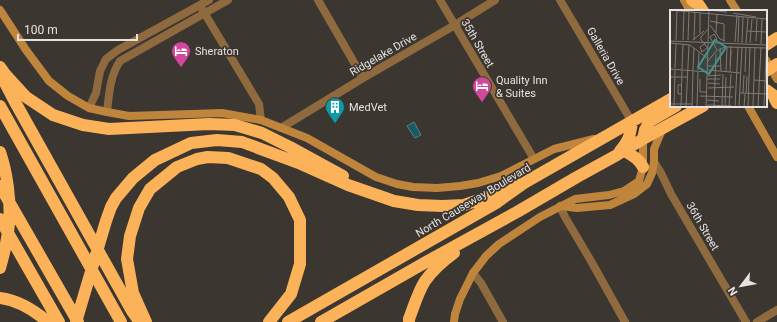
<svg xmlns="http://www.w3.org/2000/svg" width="777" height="322" viewBox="0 0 777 322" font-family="Roboto,sans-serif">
<rect width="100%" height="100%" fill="#3c3631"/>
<path fill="#175a61" stroke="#558387" d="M 414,122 L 421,135 L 415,138 L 407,126 Z"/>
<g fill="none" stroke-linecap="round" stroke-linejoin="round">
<path stroke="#8f6a3f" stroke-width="8" d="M 318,0 L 363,78
M 440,0 L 534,159
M 560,0 L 632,122
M 202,9 L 259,104 L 261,120
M 89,108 L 96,93 L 100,71 L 106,59 L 118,50 L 209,0
M 107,112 C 109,94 110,76 120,61 L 228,0
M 281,128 L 363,78 L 455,25 L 495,0
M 654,162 L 661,173 L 671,194 L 746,322
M 560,206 L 565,217 L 591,261 L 625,322
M 473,273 L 481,283 L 503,322
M 757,322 L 777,310"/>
<path stroke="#c0853c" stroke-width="8" d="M 684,0 L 690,11
M 730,0 L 737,11
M 0,10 L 26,50 L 49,81 L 68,96 L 89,108 L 107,112 L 129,116 L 222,113 L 261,120 L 307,138 L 376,177 L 397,184 L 413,187 L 437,188 L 460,186 L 478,183 L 501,176 L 554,149 L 594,139
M 766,60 L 777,79
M 748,106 L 777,157
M 561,206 L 577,208 L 610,205 L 634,194 L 647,184 L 652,173 L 654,162 L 654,149 L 663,128
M 454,322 L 455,314 L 460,299 L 473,273 L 486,256 L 499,244 L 540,217 L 575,199 L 609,195 L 624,191 L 639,181 L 643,167 L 643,139"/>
<path stroke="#fbb259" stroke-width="12" d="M 692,0 L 699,5 L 703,11
M 766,45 L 777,38
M 0,67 L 5,74 L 26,97 L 53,115 L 83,125 L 109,129 L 209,124 L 235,125 L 262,133 L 290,147 L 343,176
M 766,71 L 777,64
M 2,77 L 15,102 L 132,311 L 139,321
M 766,90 L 773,95 L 777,103
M 0,106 L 121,322
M 643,139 L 645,130 L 650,121 L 676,106
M 620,151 C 629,140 630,136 632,122
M 625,151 C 633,156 639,159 643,167
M 0,152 C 7,172 11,201 9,223 C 8,238 4,254 0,268
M 0,186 L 78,322
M 0,219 L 59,322
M 0,298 C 17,300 35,311 48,322
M 76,322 L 106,221 L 111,207 L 116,198 L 133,178 L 155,160 L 191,143 L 217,140 L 242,142 L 301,164 L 348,185 L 394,201 L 418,205 L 442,206 L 464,205 L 502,192 L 524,183
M 146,322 L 133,293 L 127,259 L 130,236 L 139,208 L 150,189 L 177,167 L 197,159 L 208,157 L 228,158 L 261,169 L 273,178 L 289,197 L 300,220 L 300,264 L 291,294 L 269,322
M 288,322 L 496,203 L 524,183 L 671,99
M 321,322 L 426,262 L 517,212 L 577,177 L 617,155 L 643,139 L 703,106
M 409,322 L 409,319 C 414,306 418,292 425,281 C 433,270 443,261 454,253"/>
</g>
<defs>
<symbol id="hotel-pin" viewBox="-11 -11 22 30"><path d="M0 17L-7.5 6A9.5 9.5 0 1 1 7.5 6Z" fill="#d1479c" stroke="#3c3631"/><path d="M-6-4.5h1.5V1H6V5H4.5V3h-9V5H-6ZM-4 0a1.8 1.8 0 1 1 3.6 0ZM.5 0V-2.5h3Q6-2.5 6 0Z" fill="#fff"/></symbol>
<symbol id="building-pin" viewBox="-11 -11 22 30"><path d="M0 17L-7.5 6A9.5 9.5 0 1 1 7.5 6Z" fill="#0f9aa8" stroke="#3c3631"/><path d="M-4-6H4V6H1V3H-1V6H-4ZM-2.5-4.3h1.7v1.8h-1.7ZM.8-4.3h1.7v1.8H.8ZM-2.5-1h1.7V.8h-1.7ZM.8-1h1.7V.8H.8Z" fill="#fff"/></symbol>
</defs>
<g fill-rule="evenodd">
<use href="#hotel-pin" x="170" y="40" width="22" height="30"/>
<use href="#hotel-pin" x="471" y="75" width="22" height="30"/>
<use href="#building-pin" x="324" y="96" width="22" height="30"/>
</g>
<g text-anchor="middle" stroke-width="3.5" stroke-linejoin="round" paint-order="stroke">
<g font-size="11" fill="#e5e2df" stroke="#3c3631">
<text transform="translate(478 43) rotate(60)" y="4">35th Street</text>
<text transform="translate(383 54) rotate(-30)" y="4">Ridgelake Drive</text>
<text transform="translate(606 56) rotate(60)" y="4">Galleria Drive</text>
<text transform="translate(473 200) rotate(-31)" y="4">North Causeway Boulevard</text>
<text transform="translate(703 226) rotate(60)" y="4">36th Street</text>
</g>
<g font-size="11" fill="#e5e2df" stroke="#3c3631" text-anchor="start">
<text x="195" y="55">Sheraton</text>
<text x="496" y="84">Quality Inn<tspan x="496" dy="13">&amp; Suites</tspan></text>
<text x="349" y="111">MedVet</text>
</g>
</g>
<g transform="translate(670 10)">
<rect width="97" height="97" fill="#3c3631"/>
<path fill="none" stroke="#807b77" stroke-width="1" d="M 0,0 L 97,9M 38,0 L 57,2M 63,3 L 86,7M 40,11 L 54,14 L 54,31M 40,15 L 50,29 L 55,31M 77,21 L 97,22M 30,23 L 30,3M 46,23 L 47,4M 6,30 L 7,0M 13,30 L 14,1M 18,30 L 19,1M 23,30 L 34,21M 24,30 L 25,2M 0,31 L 97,35M 86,31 L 87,9M 65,32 L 67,5M 68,32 L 69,6M 0,33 L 20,35 L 37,48M 72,33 L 73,7M 76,33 L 78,8M 80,33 L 82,9M 36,34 L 34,34 L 33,35 L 30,37 L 32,42 L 37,38 L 37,37 L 35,35 L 34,33 L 31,30 L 31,27 L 38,19M 91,34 L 92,9M 50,38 L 51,61M 48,41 L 54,37 L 97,38M 38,51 L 47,40 L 40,27 L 44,24 L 47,29 L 43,32M 38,56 L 51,56M 60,56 L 61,36M 5,58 L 6,34M 0,59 L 38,62M 12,59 L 13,34M 23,60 L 24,38M 28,60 L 29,43M 38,60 L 71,63M 56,62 L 57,37M 60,62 L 61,41M 75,62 L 76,37M 38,66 L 51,65M 0,67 L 17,67M 30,69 L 30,82 L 36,82M 37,69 L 50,69M 84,70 L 97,71M 38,73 L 50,74M 38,78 L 64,77M 70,83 L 97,84M 73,83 L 74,65M 76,83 L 77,66M 11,84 L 8,84 L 8,75 L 12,75M 30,86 L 63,87M 37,90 L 49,91M 0,94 L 22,94M 37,95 L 62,96M 83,96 L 85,37M 94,96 L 97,24M 4,97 L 5,60M 11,97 L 12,60M 16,97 L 19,35M 22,97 L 23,61M 27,97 L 28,62M 36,97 L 39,0M 44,97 L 46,44M 52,97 L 53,64M 55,97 L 56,67M 59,97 L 61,64M 65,97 L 68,37M 69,97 L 72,37M 74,97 L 75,84M 78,97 L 80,37M 88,97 L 91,37"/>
<path fill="#44918a" fill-opacity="0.15" stroke="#44918a" stroke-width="2" d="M 45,30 L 56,37 L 39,64 L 28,57 Z"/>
<rect width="97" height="97" fill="none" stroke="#e5e2df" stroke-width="2"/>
</g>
<g transform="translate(741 286) rotate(238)" stroke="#3c3631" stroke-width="3" paint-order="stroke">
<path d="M0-3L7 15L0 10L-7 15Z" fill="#e5e2df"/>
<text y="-6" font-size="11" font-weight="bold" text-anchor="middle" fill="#e5e2df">N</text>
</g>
<path d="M18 34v6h119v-6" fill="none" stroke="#e5e2df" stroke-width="2"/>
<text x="24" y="34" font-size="12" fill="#e5e2df" stroke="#3c3631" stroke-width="3" paint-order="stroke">100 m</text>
</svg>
